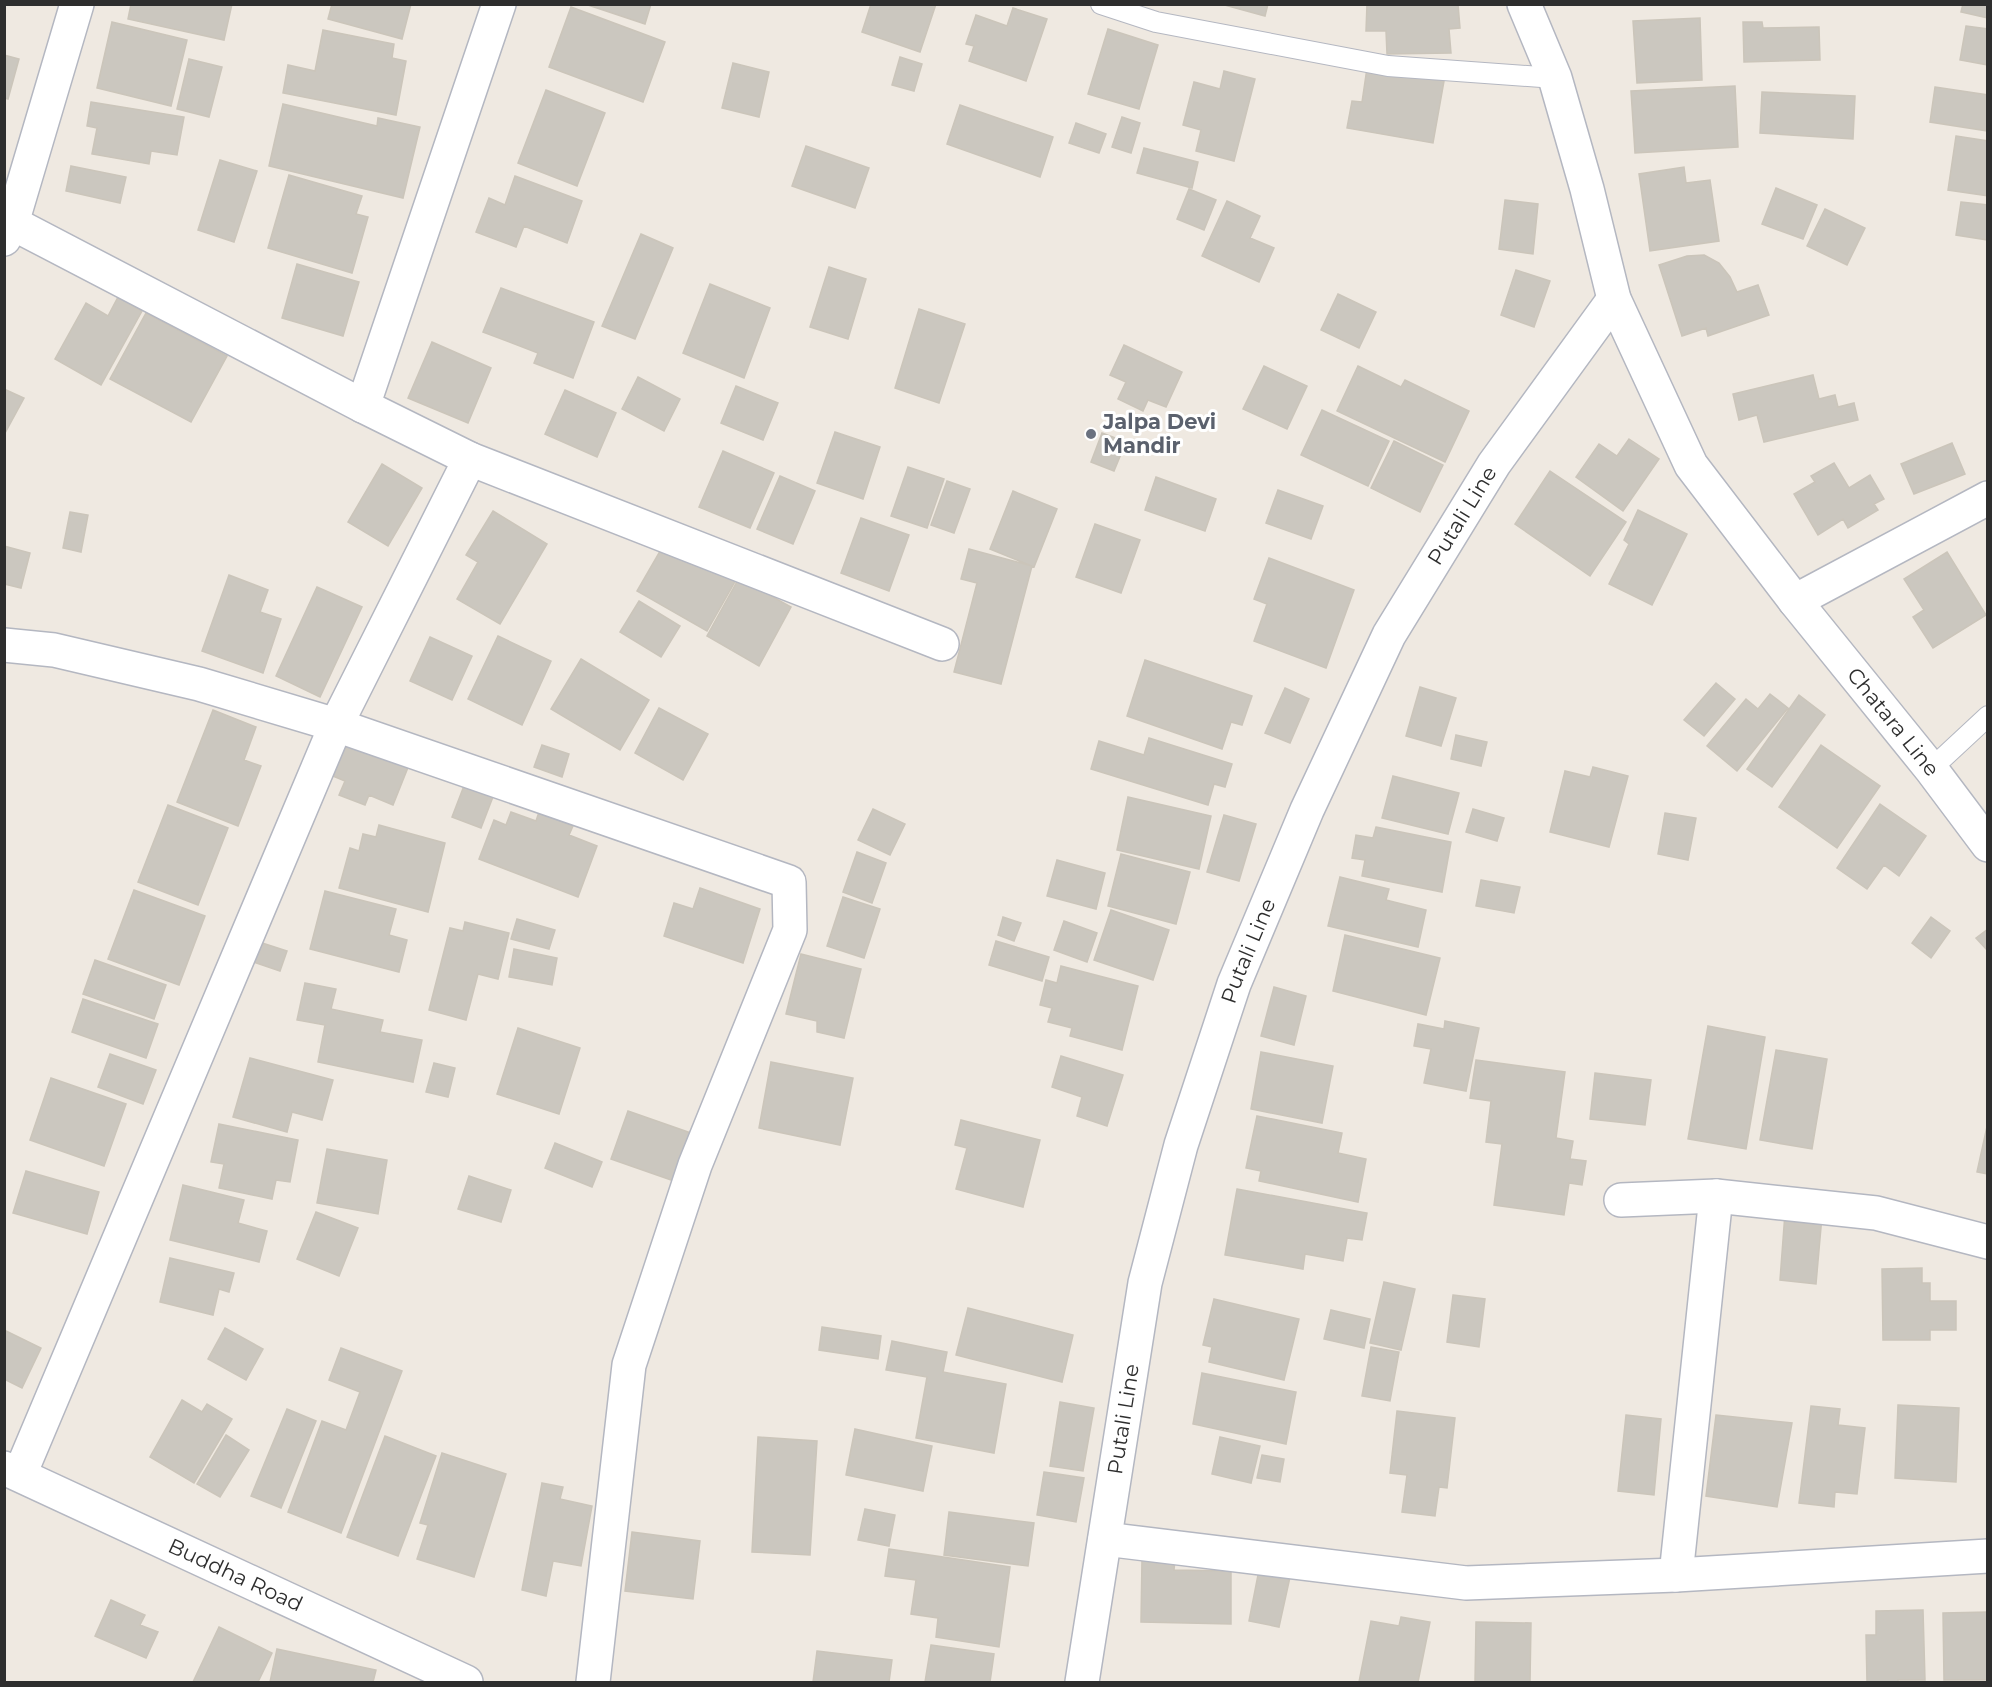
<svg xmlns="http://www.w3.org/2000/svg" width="1992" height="1687" viewBox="0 0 1992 1687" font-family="Montserrat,sans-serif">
<rect width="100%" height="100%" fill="#efe9e1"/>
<path fill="#cbc7bf" stroke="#cbc5ba" stroke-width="1.5" d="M 131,4 L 232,4 L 224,40 L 128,19 Z
M 332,4 L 411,4 L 402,39 L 328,19 Z
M 585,4 L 651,4 L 645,24 Z
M 871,4 L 936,4 L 920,52 L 862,32 Z
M 1221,4 L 1268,4 L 1265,16 Z
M 1367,4 L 1458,4 L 1460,28 L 1449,29 L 1451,53 L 1387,54 L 1386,31 L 1366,31 Z
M 1963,4 L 1988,4 L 1988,18 L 1961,12 Z
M 571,7 L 665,42 L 643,102 L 549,67 Z
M 1013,8 L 1047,19 L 1026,81 L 969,61 L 974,46 L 966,44 L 976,15 L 1007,26 Z
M 1700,18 L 1702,80 L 1637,83 L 1633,21 Z
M 112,22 L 187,40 L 171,106 L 97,88 Z
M 1743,22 L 1762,22 L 1763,28 L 1819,27 L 1820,60 L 1744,62 Z
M 1966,26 L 1988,29 L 1988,65 L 1960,60 Z
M 1108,29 L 1158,45 L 1139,109 L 1088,94 Z
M 323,30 L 394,44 L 392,58 L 406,61 L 396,115 L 283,93 L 288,65 L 315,71 Z
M 4,55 L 19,59 L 8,99 L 4,98 Z
M 900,57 L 922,64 L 914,91 L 892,85 Z
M 189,59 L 222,67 L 209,117 L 177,109 Z
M 733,63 L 769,72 L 759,117 L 722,108 Z
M 1367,68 L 1444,81 L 1433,143 L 1347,128 L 1352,101 L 1362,102 Z
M 1224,71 L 1255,79 L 1234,161 L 1196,151 L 1201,130 L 1183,125 L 1194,82 L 1220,89 Z
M 1735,86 L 1738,147 L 1635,153 L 1631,91 Z
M 1935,87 L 1988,95 L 1988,131 L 1930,122 Z
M 546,90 L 605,113 L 577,186 L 518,163 Z
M 1762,92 L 1855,96 L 1853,139 L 1760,133 Z
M 91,102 L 184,117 L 177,155 L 151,151 L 149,164 L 92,154 L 97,128 L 87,126 Z
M 283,104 L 377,126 L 378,118 L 420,127 L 403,198 L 269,166 Z
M 960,105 L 1053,137 L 1040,177 L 947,144 Z
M 1122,117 L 1140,123 L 1131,153 L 1112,147 Z
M 1076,123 L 1106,134 L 1099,153 L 1069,143 Z
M 1956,136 L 1988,141 L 1988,196 L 1948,190 Z
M 806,146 L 869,168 L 855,208 L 792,186 Z
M 1144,148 L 1198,162 L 1192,188 L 1137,173 Z
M 220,160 L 257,171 L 234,242 L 198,230 Z
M 71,166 L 126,177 L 120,203 L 66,191 Z
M 1684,167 L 1686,183 L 1710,180 L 1719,241 L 1650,251 L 1639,174 Z
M 289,175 L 362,196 L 356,214 L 368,217 L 352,273 L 268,248 Z
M 515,176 L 582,201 L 567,243 L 524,226 L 516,247 L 476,232 L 489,198 L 505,205 Z
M 1776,188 L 1817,205 L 1803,239 L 1762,224 Z
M 1189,189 L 1216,200 L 1204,230 L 1177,219 Z
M 1505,200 L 1538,204 L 1533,254 L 1499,249 Z
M 1227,201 L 1260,216 L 1250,238 L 1274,248 L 1259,282 L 1202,256 Z
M 1961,202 L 1988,205 L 1988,240 L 1956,235 Z
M 1825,209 L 1865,228 L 1847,265 L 1807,246 Z
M 641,234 L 673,248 L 635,339 L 602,326 Z
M 1704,255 L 1719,263 L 1730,277 L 1737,292 L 1758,285 L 1769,315 L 1708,336 L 1706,328 L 1682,336 L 1659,265 L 1687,256 Z
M 297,264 L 359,282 L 343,336 L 282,318 Z
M 829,267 L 866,279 L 848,339 L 810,327 Z
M 1516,270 L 1550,281 L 1534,327 L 1501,315 Z
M 710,284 L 770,308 L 744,378 L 683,353 Z
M 501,288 L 594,322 L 573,378 L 534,363 L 538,353 L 483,332 Z
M 1338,294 L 1376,312 L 1359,348 L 1321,330 Z
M 118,297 L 142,311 L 101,385 L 55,359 L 86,303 L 108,316 Z
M 919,309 L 965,324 L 939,403 L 895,388 Z
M 146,313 L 227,356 L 191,422 L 110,379 Z
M 432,342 L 491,368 L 468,423 L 408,398 Z
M 1124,345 L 1182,372 L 1166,407 L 1148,400 L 1143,411 L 1118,399 L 1126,382 L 1110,375 Z
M 1264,366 L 1307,386 L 1287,429 L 1243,409 Z
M 1358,366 L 1401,387 L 1405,380 L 1469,411 L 1445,462 L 1337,411 Z
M 1813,375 L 1819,399 L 1835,395 L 1838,407 L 1854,403 L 1858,420 L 1764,442 L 1757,415 L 1739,420 L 1733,394 Z
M 638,377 L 680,399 L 664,431 L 622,409 Z
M 736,386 L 778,403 L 763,440 L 721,423 Z
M 4,389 L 24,398 L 4,435 Z
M 565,390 L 616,413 L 597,457 L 545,434 Z
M 1322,410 L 1389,441 L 1368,486 L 1301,455 Z
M 835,432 L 880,447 L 863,499 L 817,483 Z
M 1102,433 L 1126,442 L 1114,471 L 1091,462 Z
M 1629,439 L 1659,459 L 1623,511 L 1576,477 L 1599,444 L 1617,456 Z
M 1394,441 L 1443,465 L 1420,512 L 1371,488 Z
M 1952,443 L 1965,474 L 1914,494 L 1901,464 Z
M 723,451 L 774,473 L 750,528 L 699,507 Z
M 1834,463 L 1849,488 L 1870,475 L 1884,499 L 1874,504 L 1878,510 L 1848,528 L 1843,519 L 1818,535 L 1794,494 L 1815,482 L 1811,476 Z
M 382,464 L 422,488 L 388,546 L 348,522 Z
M 908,467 L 944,479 L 927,528 L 891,516 Z
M 1550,471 L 1626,522 L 1590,576 L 1515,524 Z
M 780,476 L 815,491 L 793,544 L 757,529 Z
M 1156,477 L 1216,499 L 1205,531 L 1145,510 Z
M 947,481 L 970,489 L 954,533 L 931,525 Z
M 1278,490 L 1323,506 L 1311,539 L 1266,523 Z
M 1013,491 L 1057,509 L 1034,567 L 990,549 Z
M 1638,510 L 1687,534 L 1652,605 L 1609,584 L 1629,544 L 1624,540 Z
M 493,511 L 547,544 L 500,624 L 457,599 L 478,562 L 466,555 Z
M 70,512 L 88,515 L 81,552 L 63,548 Z
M 861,518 L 909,535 L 889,591 L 841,573 Z
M 1095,524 L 1140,540 L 1121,593 L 1076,577 Z
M 4,546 L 30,553 L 21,588 L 4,584 Z
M 663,546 L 737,578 L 707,631 L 637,591 Z
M 969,549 L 1032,566 L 1001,684 L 954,672 L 977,583 L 961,579 Z
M 1947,552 L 1986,615 L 1933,648 L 1913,617 L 1924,610 L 1904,579 Z
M 1269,558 L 1354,590 L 1326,668 L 1254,641 L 1267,604 L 1254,599 Z
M 229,575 L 268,590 L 260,612 L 281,619 L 263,673 L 202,651 Z
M 739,578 L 791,607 L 759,666 L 707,636 Z
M 317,587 L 362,607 L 320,697 L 276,676 Z
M 639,601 L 680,626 L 661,657 L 620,632 Z
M 498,636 L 551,661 L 522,725 L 468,699 Z
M 430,637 L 472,656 L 452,700 L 410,681 Z
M 581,659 L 649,700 L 620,750 L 551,709 Z
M 1145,660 L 1252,696 L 1242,725 L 1231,722 L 1222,749 L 1127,716 Z
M 1716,683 L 1735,699 L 1704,736 L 1684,720 Z
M 1420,687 L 1456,698 L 1441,746 L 1406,736 Z
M 1285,688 L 1309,699 L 1290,743 L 1265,733 Z
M 1770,694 L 1788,708 L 1737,771 L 1707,746 L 1746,699 L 1758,709 Z
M 1799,695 L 1825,715 L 1772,787 L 1747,769 Z
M 659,708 L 708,734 L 683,780 L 635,753 Z
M 213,710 L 256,727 L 244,760 L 261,766 L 238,826 L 177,802 Z
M 1456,735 L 1487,742 L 1481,766 L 1451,759 Z
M 1149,738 L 1232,764 L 1225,787 L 1214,784 L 1208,805 L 1091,769 L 1099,741 L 1144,755 Z
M 347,740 L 409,765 L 393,805 L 369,795 L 365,805 L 339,795 L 345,781 L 333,776 Z
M 542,745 L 569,754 L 562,777 L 534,767 Z
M 1821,745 L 1880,786 L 1837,848 L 1779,807 Z
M 1593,767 L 1628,776 L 1609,847 L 1550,832 L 1565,771 L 1590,777 Z
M 1393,776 L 1459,793 L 1448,834 L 1382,818 Z
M 467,778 L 496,789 L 481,828 L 452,817 Z
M 1128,797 L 1211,816 L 1199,869 L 1117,850 Z
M 1880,804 L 1926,836 L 1899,876 L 1884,865 L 1867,889 L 1837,868 Z
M 168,805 L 228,828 L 198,905 L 138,882 Z
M 873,809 L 905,824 L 890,855 L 858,840 Z
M 1473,809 L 1504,818 L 1497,841 L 1466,832 Z
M 511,812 L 536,821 L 539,812 L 573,826 L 569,835 L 597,846 L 578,897 L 479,859 L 494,820 L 506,825 Z
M 1665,813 L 1696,818 L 1688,860 L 1658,854 Z
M 1224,815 L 1256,824 L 1239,881 L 1207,872 Z
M 379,825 L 445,843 L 428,912 L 339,888 L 350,848 L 359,851 L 363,834 L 376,837 Z
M 1376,827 L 1451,842 L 1442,892 L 1362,876 L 1365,860 L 1352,858 L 1356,835 L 1373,838 Z
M 857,852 L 886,863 L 872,903 L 843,892 Z
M 1121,854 L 1190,872 L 1176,924 L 1108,906 Z
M 1057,860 L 1105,873 L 1096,909 L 1047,896 Z
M 1340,877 L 1389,889 L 1386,900 L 1426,910 L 1418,947 L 1328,926 Z
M 1481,880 L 1520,887 L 1514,913 L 1476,906 Z
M 700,888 L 760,909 L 743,963 L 664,936 L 674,903 L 693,909 Z
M 134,890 L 205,916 L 179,985 L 108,959 Z
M 325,891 L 396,909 L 389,935 L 407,940 L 399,972 L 310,949 Z
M 843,897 L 880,909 L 864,958 L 827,946 Z
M 1111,910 L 1169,930 L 1153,980 L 1094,960 Z
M 1003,917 L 1021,923 L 1014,941 L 998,935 Z
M 1931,917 L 1950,931 L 1931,958 L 1912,943 Z
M 517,919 L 555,930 L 549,949 L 511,939 Z
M 1064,921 L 1097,933 L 1087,962 L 1054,950 Z
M 465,922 L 509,933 L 498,979 L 478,974 L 466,1020 L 429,1010 L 450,928 L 463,931 Z
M 1988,929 L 1988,951 L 1976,938 Z
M 1345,935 L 1440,958 L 1426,1015 L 1333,991 Z
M 256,941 L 287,951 L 280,971 L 250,961 Z
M 996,941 L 1049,957 L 1042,981 L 989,965 Z
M 514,949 L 557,958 L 552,985 L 509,977 Z
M 801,954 L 861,969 L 844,1038 L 817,1032 L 817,1021 L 786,1014 Z
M 95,960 L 166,985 L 154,1019 L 83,994 Z
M 1061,966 L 1138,986 L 1122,1050 L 1070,1036 L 1072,1028 L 1048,1022 L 1052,1008 L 1040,1005 L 1046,980 L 1057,983 Z
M 305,983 L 336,989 L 331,1009 L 383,1020 L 380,1032 L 422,1040 L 413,1082 L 318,1062 L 325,1025 L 297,1020 Z
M 1274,987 L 1306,996 L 1294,1045 L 1261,1036 Z
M 83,999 L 158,1024 L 146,1058 L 72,1032 Z
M 1445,1021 L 1479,1028 L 1466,1091 L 1424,1083 L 1431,1049 L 1414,1046 L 1418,1024 L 1444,1029 Z
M 1708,1026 L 1765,1037 L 1746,1149 L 1688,1139 Z
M 518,1028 L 580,1048 L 559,1114 L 497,1094 Z
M 1776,1050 L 1827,1059 L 1812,1149 L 1760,1140 Z
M 1261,1052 L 1333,1066 L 1322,1123 L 1251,1109 Z
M 110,1054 L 156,1070 L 143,1104 L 98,1087 Z
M 1061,1056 L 1123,1075 L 1107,1126 L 1077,1116 L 1082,1097 L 1052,1087 Z
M 250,1058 L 333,1080 L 322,1120 L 292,1112 L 287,1132 L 233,1117 Z
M 1476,1060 L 1565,1072 L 1556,1138 L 1573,1141 L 1570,1159 L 1586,1161 L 1582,1185 L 1569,1183 L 1564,1215 L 1494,1205 L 1502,1144 L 1486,1142 L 1491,1101 L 1470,1098 Z
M 771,1062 L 853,1078 L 840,1145 L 759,1128 Z
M 434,1063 L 455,1068 L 448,1097 L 426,1092 Z
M 1595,1073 L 1651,1080 L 1645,1125 L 1590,1119 Z
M 51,1078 L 126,1104 L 104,1166 L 30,1140 Z
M 628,1111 L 691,1133 L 674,1181 L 611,1159 Z
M 1257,1116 L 1342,1133 L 1338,1153 L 1366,1159 L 1358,1202 L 1259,1181 L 1261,1171 L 1246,1168 Z
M 961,1120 L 1040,1140 L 1023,1207 L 956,1189 L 967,1148 L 955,1145 Z
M 1988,1122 L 1988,1174 L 1977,1172 Z
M 219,1124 L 298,1140 L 290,1182 L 276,1180 L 272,1199 L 219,1188 L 224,1164 L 211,1162 Z
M 555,1143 L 602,1162 L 592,1187 L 545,1168 Z
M 327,1149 L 387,1160 L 378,1214 L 317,1203 Z
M 26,1171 L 99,1192 L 87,1234 L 13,1213 Z
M 469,1176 L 511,1190 L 501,1222 L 458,1209 Z
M 183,1185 L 244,1200 L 238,1223 L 267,1231 L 259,1262 L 170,1240 Z
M 1237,1189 L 1367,1213 L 1362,1240 L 1347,1238 L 1343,1261 L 1305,1254 L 1303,1269 L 1225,1255 Z
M 316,1212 L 358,1228 L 339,1276 L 297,1259 Z
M 1785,1213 L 1822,1216 L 1816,1284 L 1780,1280 Z
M 170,1258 L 234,1273 L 229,1292 L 219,1289 L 213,1315 L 160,1302 Z
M 1922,1268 L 1922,1283 L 1930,1283 L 1930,1301 L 1956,1301 L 1956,1330 L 1930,1330 L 1930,1340 L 1883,1340 L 1882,1269 Z
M 1384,1282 L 1415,1289 L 1401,1350 L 1370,1343 Z
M 1453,1295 L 1485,1299 L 1479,1347 L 1447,1342 Z
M 1214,1299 L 1299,1319 L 1284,1380 L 1209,1362 L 1212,1347 L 1203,1345 Z
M 968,1308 L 1073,1335 L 1062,1382 L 956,1355 Z
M 1331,1310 L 1370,1319 L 1364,1348 L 1324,1339 Z
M 822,1327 L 881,1336 L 878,1359 L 819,1350 Z
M 225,1328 L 263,1349 L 246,1380 L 208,1359 Z
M 4,1330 L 41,1348 L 22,1388 L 4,1379 Z
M 892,1341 L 947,1352 L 943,1372 L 1006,1384 L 994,1453 L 916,1438 L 927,1377 L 886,1370 Z
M 1371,1347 L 1399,1352 L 1390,1401 L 1362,1396 Z
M 341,1348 L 402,1371 L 341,1533 L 288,1512 L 322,1421 L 346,1430 L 360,1392 L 329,1380 Z
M 1202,1373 L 1296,1392 L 1286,1444 L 1193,1424 Z
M 182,1400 L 202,1412 L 207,1404 L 232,1419 L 194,1483 L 150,1457 Z
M 1060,1402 L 1094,1408 L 1083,1471 L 1050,1466 Z
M 1898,1405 L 1959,1408 L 1956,1482 L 1895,1478 Z
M 1811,1406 L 1840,1409 L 1838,1425 L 1865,1428 L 1857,1494 L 1835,1492 L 1834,1507 L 1799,1503 Z
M 287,1409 L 316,1421 L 281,1508 L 251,1496 Z
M 1397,1411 L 1455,1418 L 1447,1488 L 1439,1487 L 1435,1516 L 1402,1512 L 1407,1475 L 1390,1473 Z
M 1626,1415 L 1661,1419 L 1654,1495 L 1618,1491 Z
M 1716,1415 L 1792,1423 L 1777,1507 L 1706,1496 Z
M 855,1429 L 932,1446 L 923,1491 L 846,1475 Z
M 226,1435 L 249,1450 L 220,1497 L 197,1484 Z
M 385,1436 L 436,1456 L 398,1556 L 347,1537 Z
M 758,1437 L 817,1441 L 810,1555 L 752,1552 Z
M 1220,1437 L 1260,1446 L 1251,1483 L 1212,1474 Z
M 442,1453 L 506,1474 L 474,1577 L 417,1559 L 428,1525 L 420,1523 Z
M 1262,1455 L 1284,1459 L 1280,1482 L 1257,1478 Z
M 1044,1472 L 1084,1478 L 1076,1522 L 1037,1515 Z
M 542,1483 L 563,1487 L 560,1499 L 592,1506 L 581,1566 L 553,1561 L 546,1596 L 522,1590 Z
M 865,1509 L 895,1515 L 889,1546 L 858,1540 Z
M 949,1512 L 1034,1523 L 1028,1566 L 944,1555 Z
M 632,1532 L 700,1541 L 693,1599 L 625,1591 Z
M 889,1549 L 1010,1567 L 999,1647 L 936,1637 L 938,1618 L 911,1614 L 916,1580 L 885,1576 Z
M 1142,1559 L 1175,1560 L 1174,1570 L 1231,1571 L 1231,1624 L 1141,1622 Z
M 1259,1570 L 1290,1577 L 1279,1627 L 1249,1621 Z
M 111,1600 L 145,1615 L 140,1625 L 158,1632 L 146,1658 L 95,1636 Z
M 1923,1610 L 1925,1680 L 1898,1680 L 1898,1682 L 1867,1682 L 1866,1635 L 1876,1635 L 1876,1611 Z
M 1988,1612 L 1988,1680 L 1944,1680 L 1943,1613 Z
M 1401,1617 L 1430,1622 L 1418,1682 L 1359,1682 L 1371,1621 L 1399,1626 Z
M 1476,1622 L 1531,1623 L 1530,1682 L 1475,1682 Z
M 219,1627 L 272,1653 L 258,1682 L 193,1682 Z
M 931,1645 L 994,1654 L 990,1682 L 925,1682 Z
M 277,1649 L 376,1670 L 373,1682 L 270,1682 Z
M 817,1651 L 892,1660 L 889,1682 L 813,1682 Z"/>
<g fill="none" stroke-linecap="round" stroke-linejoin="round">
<defs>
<path id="lane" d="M 1101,4 L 1156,22 L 1388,66 L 1555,78
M 1931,769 L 1988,716"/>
<g id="street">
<path id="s1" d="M 1524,4 L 1555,78 L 1587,189 L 1614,299 L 1691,465 L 1795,601 L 1931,769 L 1988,845"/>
<path d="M 12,223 L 363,406"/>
<path d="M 4,239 L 12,223 L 77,4"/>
<path d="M 470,459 L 942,644"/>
<path d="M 1795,601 L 1988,498"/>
<path d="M 4,645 L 54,650 L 199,684 L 336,725 L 789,882 L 790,930 L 695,1165 L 629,1365 L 593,1682"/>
<path d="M 1621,1200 L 1716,1196 L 1876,1213 L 1988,1242"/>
<path id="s2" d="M 4,1468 L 466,1682"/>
<path d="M 20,1474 L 336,725 L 470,459 L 363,406 L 499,4"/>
<path d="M 1105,1539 L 1466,1583 L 1676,1575 L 1988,1556"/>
<path d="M 1676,1575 L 1716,1196"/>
<path id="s3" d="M 1082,1682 L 1145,1283 L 1181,1145 L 1234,984 L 1307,810 L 1389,635 L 1494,464 L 1614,299"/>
</g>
</defs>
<use href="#lane" stroke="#b4b7c1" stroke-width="22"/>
<use href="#street" stroke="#b4b7c1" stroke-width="36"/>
<use href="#lane" stroke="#fff" stroke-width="20"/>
<use href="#street" stroke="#fff" stroke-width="33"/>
</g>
<circle fill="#6b7280" stroke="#fff" stroke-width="2" cx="1091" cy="434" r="6"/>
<g text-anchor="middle" stroke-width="6" stroke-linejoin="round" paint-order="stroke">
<g font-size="21" font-weight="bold" fill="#5b616d" stroke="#fff" text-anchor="start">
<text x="1103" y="429">Jalpa Devi<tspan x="1103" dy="24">Mandir</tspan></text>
</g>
<g font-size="21" fill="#2e2e2e" stroke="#fff">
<text dy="7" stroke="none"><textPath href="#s3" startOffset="1238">Putali Line</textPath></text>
<text dy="7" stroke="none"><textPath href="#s1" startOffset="819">Chatara Line</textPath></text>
<text dy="7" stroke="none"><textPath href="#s3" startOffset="752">Putali Line</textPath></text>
<text dy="7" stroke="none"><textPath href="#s3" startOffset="266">Putali Line</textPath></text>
<text dy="7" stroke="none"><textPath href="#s2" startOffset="255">Buddha Road</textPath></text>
</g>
</g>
<rect width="1992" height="1687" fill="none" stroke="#2e2e2e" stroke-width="12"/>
</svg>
